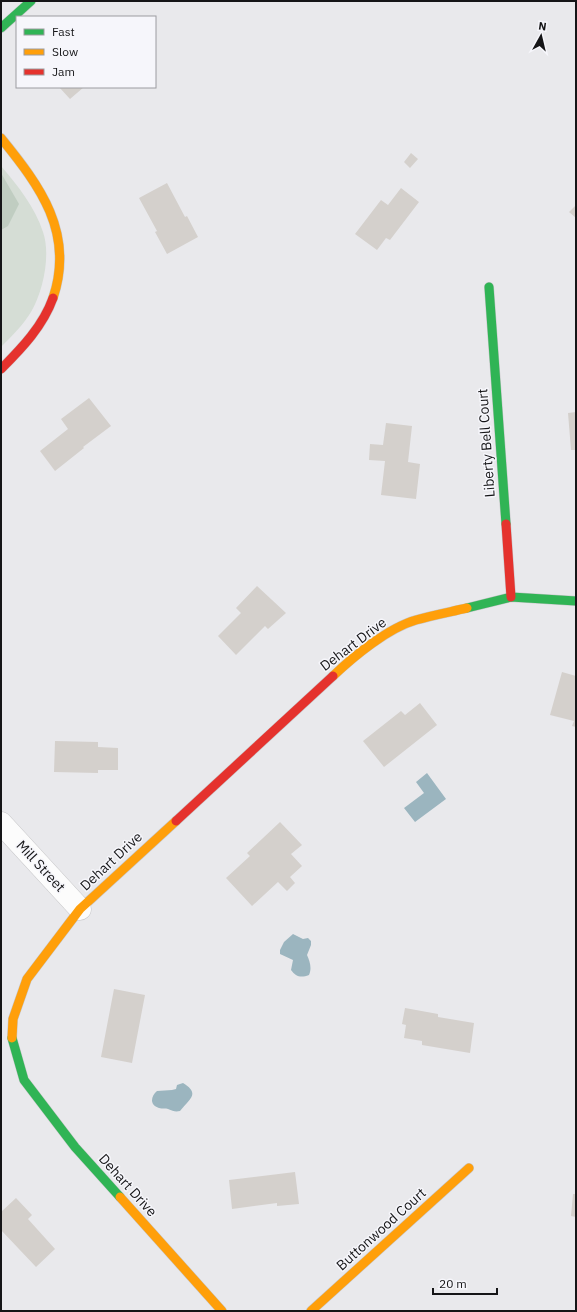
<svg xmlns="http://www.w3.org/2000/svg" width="577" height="1312" viewBox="0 0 577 1312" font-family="'IBM Plex Sans',sans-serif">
<rect width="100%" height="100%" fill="#e9e9ec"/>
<path fill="#d5ddd5" d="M 1,166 C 18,186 35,207 43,232 C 51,255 43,292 31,312 C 23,325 12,336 1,347 Z"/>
<path fill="#c0cdc1" d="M 1,173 L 19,204 L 8,226 L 1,230 Z"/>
<path fill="#9bb5bf" d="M 427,773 L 446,799 L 415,822 L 404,808 L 424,793 L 416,782 Z
M 293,934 L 303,939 L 308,938 L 311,941 L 311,945 L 307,955 C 310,962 312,968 309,975 C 301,978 296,977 291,970 L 293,960 L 280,954 L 280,950 L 284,942 Z
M 183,1083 C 201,1094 189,1099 180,1111 C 175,1112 173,1111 168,1109 C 166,1108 162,1109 159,1108 C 149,1105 151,1096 157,1091 L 172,1090 L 176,1089 L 177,1085 Z"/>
<path fill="#d4d0cc" d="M 59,87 L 84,87 L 70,99 Z
M 411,153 L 418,159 L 410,168 L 404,162 Z
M 167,183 L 185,217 L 187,216 L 198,237 L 167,254 L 155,232 L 157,231 L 139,198 Z
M 401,188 L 419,202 L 390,240 L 386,238 L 377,250 L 355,234 L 381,200 L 388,205 Z
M 576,205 L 576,218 L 569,212 Z
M 89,398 L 111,426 L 83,447 L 84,448 L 55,471 L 40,451 L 68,429 L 61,419 Z
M 576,412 L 576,450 L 571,450 L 568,413 Z
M 386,423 L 412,426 L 408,462 L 420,464 L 416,499 L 381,495 L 385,461 L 369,460 L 370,444 L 383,445 Z
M 257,586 L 286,613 L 268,629 L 265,626 L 236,655 L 218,636 L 241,613 L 236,608 Z
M 562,672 L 576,676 L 576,727 L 572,726 L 574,721 L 550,715 Z
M 420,703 L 437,725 L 384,767 L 363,741 L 401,711 L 405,715 Z
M 55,741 L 98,742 L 98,747 L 118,748 L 118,770 L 98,770 L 98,773 L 54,772 Z
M 280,822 L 302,845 L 291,854 L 302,866 L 290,877 L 295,883 L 287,891 L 278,882 L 252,906 L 226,878 L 250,856 L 247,853 Z
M 114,989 L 145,995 L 132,1063 L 101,1057 Z
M 405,1008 L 438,1014 L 438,1017 L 474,1023 L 470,1053 L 422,1045 L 422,1041 L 404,1038 L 406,1025 L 402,1024 Z
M 295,1172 L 299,1204 L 277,1206 L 277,1203 L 232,1209 L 229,1180 Z
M 573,1194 L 576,1194 L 576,1217 L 571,1216 Z
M 16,1198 L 32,1215 L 28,1219 L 55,1249 L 36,1267 L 1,1230 L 1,1212 Z"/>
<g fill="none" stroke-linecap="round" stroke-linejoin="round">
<defs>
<path id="street" d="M 1,823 L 80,909"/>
<path id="fast" d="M 1,28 L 31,1
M 489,287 L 506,524
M 467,608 L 511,597 L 576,601
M 12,1038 L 24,1080 L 75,1147 L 120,1197"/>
<path id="slow" d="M 1,138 C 40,186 75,233 53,298
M 333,676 C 354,656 388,628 416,620 C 433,615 450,612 467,608
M 12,1038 L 13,1019 L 27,979 L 80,909 L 176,821
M 120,1197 L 222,1311
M 311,1311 L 469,1168"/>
<path id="jam" d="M 1,369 C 22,348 43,326 53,298
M 506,524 L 511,597
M 176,821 L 333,676"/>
</defs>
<use href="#street" stroke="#c5c5c7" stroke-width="23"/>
<use href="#fast" stroke="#c5c5c7" stroke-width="10"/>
<use href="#slow" stroke="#c5c5c7" stroke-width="10"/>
<use href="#jam" stroke="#c5c5c7" stroke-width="10"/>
<use href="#street" stroke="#fcfcfc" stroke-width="22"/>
<use href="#fast" stroke="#30b455" stroke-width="9"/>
<use href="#slow" stroke="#ff9f0a" stroke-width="9"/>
<use href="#jam" stroke="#e5322d" stroke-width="9"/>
</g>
<g text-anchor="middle" stroke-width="3" stroke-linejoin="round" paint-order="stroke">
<g font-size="14" fill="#151517" stroke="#f6f6fb">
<text transform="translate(486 443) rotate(-94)" y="5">Liberty Bell Court</text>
<text transform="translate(353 644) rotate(-37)" y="5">Dehart Drive</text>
<text transform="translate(111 861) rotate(-43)" y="5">Dehart Drive</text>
<text transform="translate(41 866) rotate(47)" y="5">Mill Street</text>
<text transform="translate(128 1185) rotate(48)" y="5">Dehart Drive</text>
<text transform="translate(381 1229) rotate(-42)" y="5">Buttonwood Court</text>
</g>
</g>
<rect width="577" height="1312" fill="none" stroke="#151517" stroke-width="4"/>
<rect x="16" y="16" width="140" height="72" fill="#f6f6fb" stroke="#9c9ca0"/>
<rect x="24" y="29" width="20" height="6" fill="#30b455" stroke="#9c9ca0"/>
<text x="52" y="36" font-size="12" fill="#151517">Fast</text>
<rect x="24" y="49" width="20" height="6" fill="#ff9f0a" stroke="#9c9ca0"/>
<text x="52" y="56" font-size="12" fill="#151517">Slow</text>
<rect x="24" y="69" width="20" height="6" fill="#e5322d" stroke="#9c9ca0"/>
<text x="52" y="76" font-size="12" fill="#151517">Jam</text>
<g transform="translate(541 36) rotate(8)" stroke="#f6f6fb" stroke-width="3" paint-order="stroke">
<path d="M0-3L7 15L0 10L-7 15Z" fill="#151517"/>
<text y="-6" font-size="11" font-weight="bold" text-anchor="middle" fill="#151517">N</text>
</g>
<path d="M433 1288v6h64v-6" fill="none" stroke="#151517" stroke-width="2"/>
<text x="439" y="1288" font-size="12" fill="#151517" stroke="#f6f6fb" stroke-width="3" paint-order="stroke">20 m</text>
</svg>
